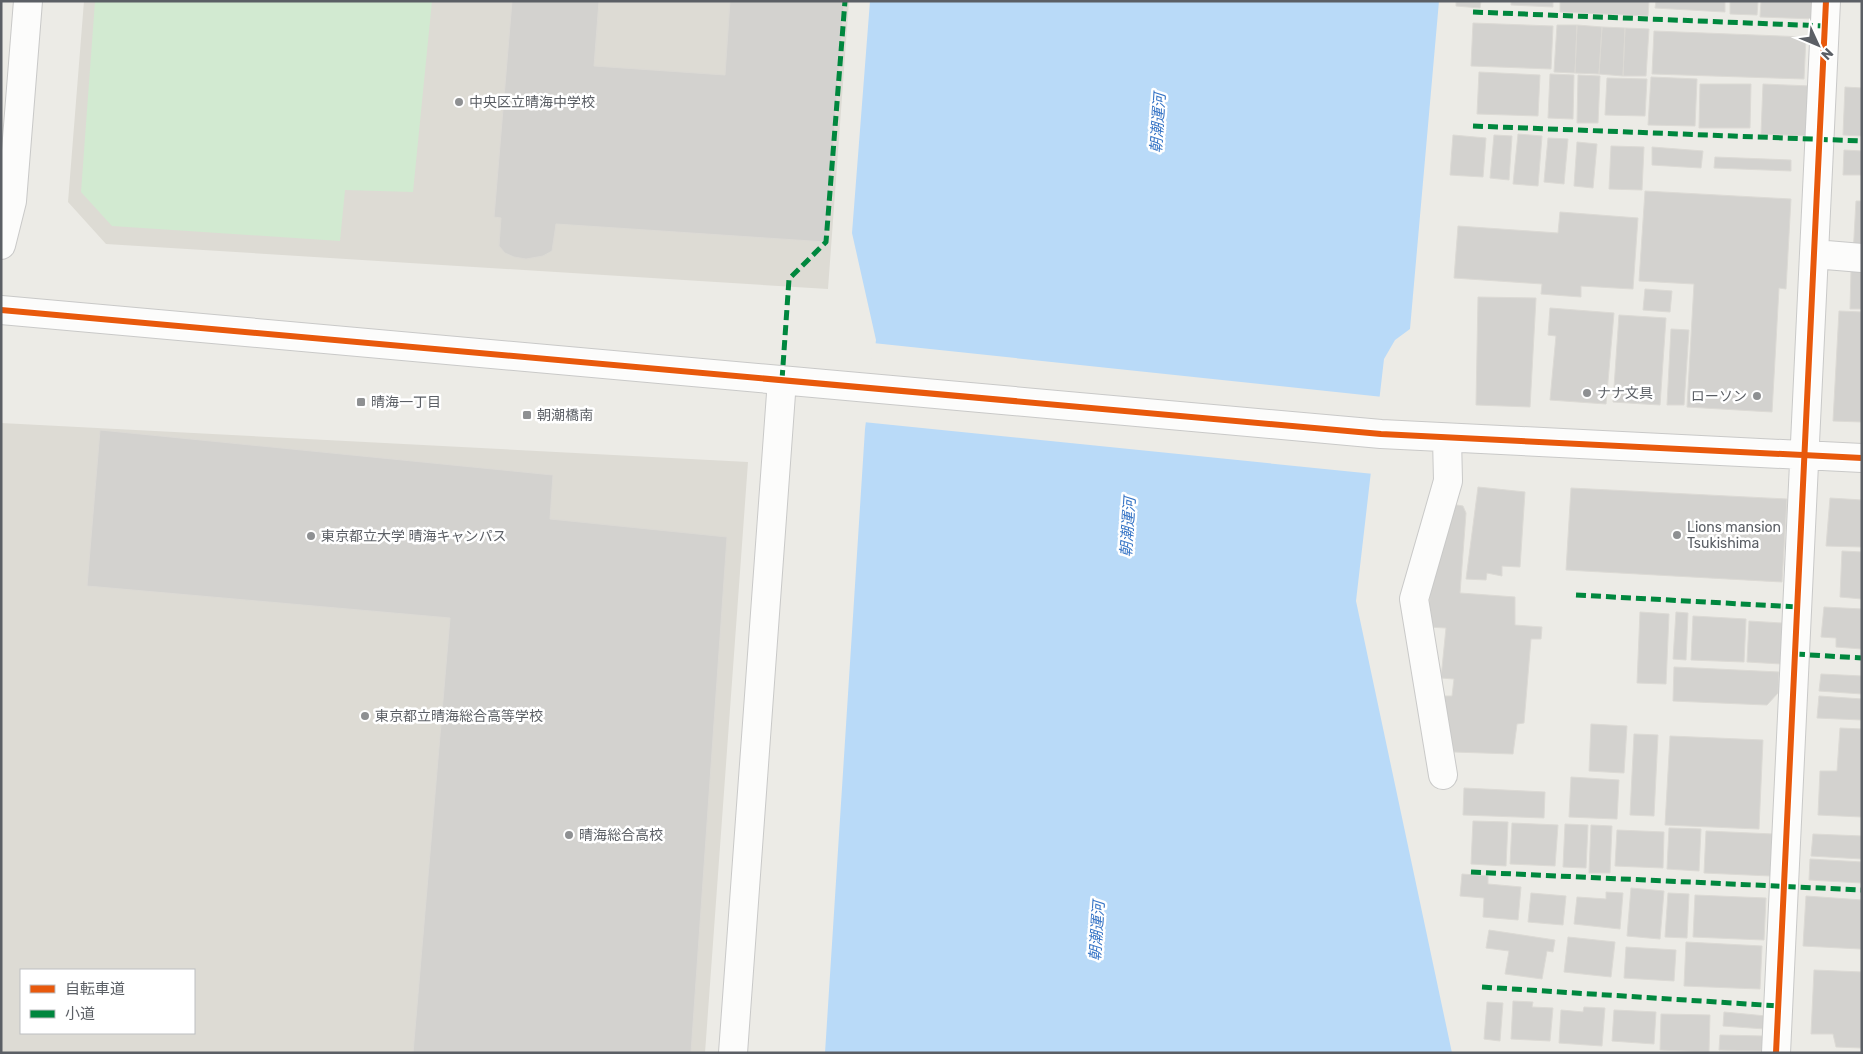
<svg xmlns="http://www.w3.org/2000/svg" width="1863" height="1054" viewBox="0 0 1863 1054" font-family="Rubik,'Noto Sans JP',sans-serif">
<rect width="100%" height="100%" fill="#ecebe6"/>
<path fill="#dddbd4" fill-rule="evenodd" d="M 84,1 L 849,1 L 828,289 L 106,244 L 68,202 Z
M 1,423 L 748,462 L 705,1053 L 1,1053 ZM 21,970 L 194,970 L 194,1033 L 21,1033 Z"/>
<path fill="#d2ead1" d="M 95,1 L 432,1 L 413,192 L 345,190 L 340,241 L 112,226 L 81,192 Z"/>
<path fill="#b9daf8" d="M 870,1 L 1439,1 L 1410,329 L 1395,340 L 1384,359 L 1356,601 L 1452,1053 L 825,1053 L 865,429 L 876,340 L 852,233 Z"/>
<path fill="#ecebe6" d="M 873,343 L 1383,397 L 1374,474 L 863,422 Z"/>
<path fill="#d3d2cf" stroke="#dcdad5" d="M 512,1 L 599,1 L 594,66 L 725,75 L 730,1 L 844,1 L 826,242 L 556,224 L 552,251 L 543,256 L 526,259 L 514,257 L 505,253 L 499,246 L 501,218 L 494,217 Z
M 1456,1 L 1481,1 L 1480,8 L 1456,6 Z
M 1511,1 L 1553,1 L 1553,7 L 1511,5 Z
M 1560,1 L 1649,1 L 1648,16 L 1560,12 Z
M 1656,1 L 1725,1 L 1725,12 L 1655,8 Z
M 1730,1 L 1758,1 L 1757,15 L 1730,14 Z
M 1761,1 L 1816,1 L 1815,19 L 1760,17 Z
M 1473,23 L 1553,26 L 1551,69 L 1471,66 Z
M 1557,25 L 1577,25 L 1575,73 L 1554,72 Z
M 1577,25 L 1602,27 L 1599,74 L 1575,73 Z
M 1602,27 L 1625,28 L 1623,76 L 1599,74 Z
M 1625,28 L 1649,29 L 1646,76 L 1623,76 Z
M 1654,31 L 1806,37 L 1804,79 L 1652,74 Z
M 1479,72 L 1540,75 L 1538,116 L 1477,114 Z
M 1550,74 L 1574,75 L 1573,119 L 1548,118 Z
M 1578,75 L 1600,76 L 1598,123 L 1577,123 Z
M 1651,77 L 1697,79 L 1695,126 L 1648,125 Z
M 1607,78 L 1647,79 L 1645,116 L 1605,115 Z
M 1700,84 L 1751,84 L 1750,128 L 1699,128 Z
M 1763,84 L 1811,86 L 1809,136 L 1761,134 Z
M 1845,87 L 1862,88 L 1862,136 L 1843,135 Z
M 1518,134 L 1542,136 L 1538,186 L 1513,184 Z
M 1453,135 L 1486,138 L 1483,177 L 1450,175 Z
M 1494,135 L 1512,136 L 1509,180 L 1490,178 Z
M 1548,138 L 1568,139 L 1564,184 L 1544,182 Z
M 1577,142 L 1597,144 L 1593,188 L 1574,186 Z
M 1611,146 L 1644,147 L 1642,190 L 1609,189 Z
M 1652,147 L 1703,151 L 1701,168 L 1652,165 Z
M 1844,150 L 1862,151 L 1862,175 L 1843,175 Z
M 1715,157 L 1791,160 L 1791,171 L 1714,168 Z
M 1645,191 L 1791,199 L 1786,289 L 1779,288 L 1772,412 L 1687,407 L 1694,284 L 1639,281 Z
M 1856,201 L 1862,201 L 1862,256 L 1853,255 Z
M 1560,212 L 1638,218 L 1633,289 L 1581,286 L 1581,297 L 1541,294 L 1542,284 L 1454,278 L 1458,226 L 1558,233 Z
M 1851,270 L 1862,270 L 1862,309 L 1850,309 Z
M 1645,289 L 1672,291 L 1670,312 L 1643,310 Z
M 1478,297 L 1536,298 L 1530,407 L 1476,405 Z
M 1550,308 L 1614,313 L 1606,404 L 1550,400 L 1556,336 L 1548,335 Z
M 1839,311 L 1862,312 L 1862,422 L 1833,421 Z
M 1619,315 L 1666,318 L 1660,405 L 1613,402 Z
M 1671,329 L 1689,330 L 1684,405 L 1667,405 Z
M 100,430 L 553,475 L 550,519 L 727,537 L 691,1053 L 413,1053 L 450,618 L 87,586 Z
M 1478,487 L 1525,492 L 1520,567 L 1502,566 L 1502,576 L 1487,573 L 1486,580 L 1466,579 Z
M 1571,488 L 1787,499 L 1782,582 L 1566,570 Z
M 1830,498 L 1862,500 L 1862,547 L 1826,546 Z
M 1444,503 L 1463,506 L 1466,513 L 1460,593 L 1515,597 L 1515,625 L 1542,627 L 1541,639 L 1531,639 L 1524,723 L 1517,724 L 1513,754 L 1454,752 L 1441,696 L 1452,696 L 1454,679 L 1441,678 L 1446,628 L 1428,627 L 1435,513 Z
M 1842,551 L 1862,552 L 1862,599 L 1840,597 Z
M 1824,607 L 1862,609 L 1862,649 L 1836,647 L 1836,638 L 1821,637 Z
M 1640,612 L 1669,614 L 1666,684 L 1637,683 Z
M 1676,612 L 1688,613 L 1686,660 L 1673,659 Z
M 1693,616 L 1746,619 L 1744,662 L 1691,660 Z
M 1749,621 L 1782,623 L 1781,664 L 1747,662 Z
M 1674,667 L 1779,672 L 1778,693 L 1767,705 L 1673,701 Z
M 1821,674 L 1862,676 L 1862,694 L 1819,691 Z
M 1819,696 L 1862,699 L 1862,720 L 1817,718 Z
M 1591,724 L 1627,726 L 1624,773 L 1589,771 Z
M 1840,728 L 1862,729 L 1862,817 L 1818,815 L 1820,771 L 1837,771 Z
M 1634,734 L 1658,735 L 1654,816 L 1630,815 Z
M 1670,736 L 1763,740 L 1759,829 L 1665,825 Z
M 1571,777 L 1619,780 L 1617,819 L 1569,817 Z
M 1464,788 L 1545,792 L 1544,818 L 1463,815 Z
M 1473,821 L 1508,822 L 1506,866 L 1471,864 Z
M 1512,823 L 1558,825 L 1555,866 L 1510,864 Z
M 1565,824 L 1588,825 L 1586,868 L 1563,867 Z
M 1591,825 L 1612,826 L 1610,873 L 1589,873 Z
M 1669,828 L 1701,829 L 1699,871 L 1667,869 Z
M 1617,830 L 1664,832 L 1663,868 L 1615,866 Z
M 1706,831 L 1773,834 L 1771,876 L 1704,873 Z
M 1813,834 L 1862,836 L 1862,859 L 1811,856 Z
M 1810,859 L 1862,862 L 1862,883 L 1809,880 Z
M 1462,874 L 1488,876 L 1488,884 L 1521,887 L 1518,920 L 1483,917 L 1484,898 L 1460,896 Z
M 1631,888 L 1664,891 L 1660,939 L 1627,936 Z
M 1606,892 L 1623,893 L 1620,929 L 1574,924 L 1577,897 L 1606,899 Z
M 1531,893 L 1566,896 L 1563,925 L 1528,922 Z
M 1668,893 L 1689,894 L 1687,938 L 1665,937 Z
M 1695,895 L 1766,898 L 1764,940 L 1693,937 Z
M 1806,896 L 1862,900 L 1861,949 L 1803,946 Z
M 1489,930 L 1555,940 L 1553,952 L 1547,951 L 1542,979 L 1505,974 L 1509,951 L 1486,948 Z
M 1568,937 L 1615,942 L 1611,977 L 1564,972 Z
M 1686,942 L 1762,946 L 1760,989 L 1684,986 Z
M 1626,947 L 1676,950 L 1674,981 L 1624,978 Z
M 1814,970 L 1862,972 L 1862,1048 L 1836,1047 L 1833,1034 L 1811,1034 Z
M 1513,1001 L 1533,1002 L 1532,1007 L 1553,1008 L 1550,1041 L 1511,1039 Z
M 1487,1002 L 1503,1003 L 1500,1041 L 1484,1039 Z
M 1584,1007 L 1605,1008 L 1602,1046 L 1559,1043 L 1561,1010 L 1583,1012 Z
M 1614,1010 L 1656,1012 L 1654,1044 L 1612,1041 Z
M 1724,1012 L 1766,1016 L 1765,1029 L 1723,1026 Z
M 1661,1014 L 1710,1015 L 1709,1052 L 1660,1050 Z
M 1720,1035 L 1763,1036 L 1763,1051 L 1719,1050 Z"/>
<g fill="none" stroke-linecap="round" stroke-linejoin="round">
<defs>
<path id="minor" d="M 1,245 L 12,201 L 28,1
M 1814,254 L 1862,258
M 1,310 L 1381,434 L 1862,458
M 1443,775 L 1414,599 L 1448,481 L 1447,438
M 733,1053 L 782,380
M 1776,1053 L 1826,1"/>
</defs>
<use href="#minor" stroke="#c9c9c8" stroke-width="30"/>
<use href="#minor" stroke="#fcfcfb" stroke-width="28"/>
<path stroke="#00873e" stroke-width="5" stroke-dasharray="10 5" stroke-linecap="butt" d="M 1473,12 L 1825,26
M 1473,126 L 1862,141
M 782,380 L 789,279 L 826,242 L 845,1
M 1576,595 L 1798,607
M 1795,654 L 1862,658
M 1471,872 L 1862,890
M 1482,987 L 1779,1006"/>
<defs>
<path id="cycleway" d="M 1,310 L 1381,434 L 1862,458
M 1776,1053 L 1826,1"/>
</defs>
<use href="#cycleway" stroke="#fff" stroke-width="9"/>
<use href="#cycleway" stroke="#e8590c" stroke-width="6"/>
</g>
<g fill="#8e9092" stroke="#fff" stroke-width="2">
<circle cx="459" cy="102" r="5"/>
<circle cx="1587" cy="393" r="5"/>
<circle cx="1757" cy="396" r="5"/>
<rect x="356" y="397" width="10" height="10" rx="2.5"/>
<rect x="522" y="410" width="10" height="10" rx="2.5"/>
<circle cx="1677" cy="535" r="5"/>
<circle cx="311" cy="536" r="5"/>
<circle cx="365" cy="716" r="5"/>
<circle cx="569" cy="835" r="5"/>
</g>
<g text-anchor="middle" stroke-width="5" stroke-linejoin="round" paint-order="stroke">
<g font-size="14" fill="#5b5f65" stroke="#fff" text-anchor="start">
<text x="469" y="107">中央区立晴海中学校</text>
<text x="1597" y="398">ナナ文具</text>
<text x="1747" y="401" text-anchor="end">ローソン</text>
<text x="371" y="407">晴海一丁目</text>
<text x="537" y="420">朝潮橋南</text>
<text x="1687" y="532">Lions mansion<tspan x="1687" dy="16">Tsukishima</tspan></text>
<text x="321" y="541">東京都立大学 晴海キャンパス</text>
<text x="375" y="721">東京都立晴海総合高等学校</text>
<text x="579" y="840">晴海総合高校</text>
</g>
<g font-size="15" font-style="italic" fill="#3775c6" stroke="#fff">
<text transform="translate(1158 123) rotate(-86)" y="5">朝潮運河</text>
<text transform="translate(1128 527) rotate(-86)" y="5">朝潮運河</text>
<text transform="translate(1097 931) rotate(-86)" y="5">朝潮運河</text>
</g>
</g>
<rect width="1863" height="1054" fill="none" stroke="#5b5f65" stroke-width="5"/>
<rect x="20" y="969" width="175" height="65" fill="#ffffff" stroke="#bdbfc1"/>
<rect x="30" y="985" width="25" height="8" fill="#e8590c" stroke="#bdbfc1"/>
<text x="65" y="994" font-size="15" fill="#5b5f65">自転車道</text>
<rect x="30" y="1010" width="25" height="8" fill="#00873e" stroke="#bdbfc1"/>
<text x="65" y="1019" font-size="15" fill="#5b5f65">小道</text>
<g transform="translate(1818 45) rotate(134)" stroke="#ffffff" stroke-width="4" paint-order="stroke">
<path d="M0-4L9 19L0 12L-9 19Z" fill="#5b5f65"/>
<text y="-8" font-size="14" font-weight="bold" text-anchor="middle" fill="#5b5f65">N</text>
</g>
</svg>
